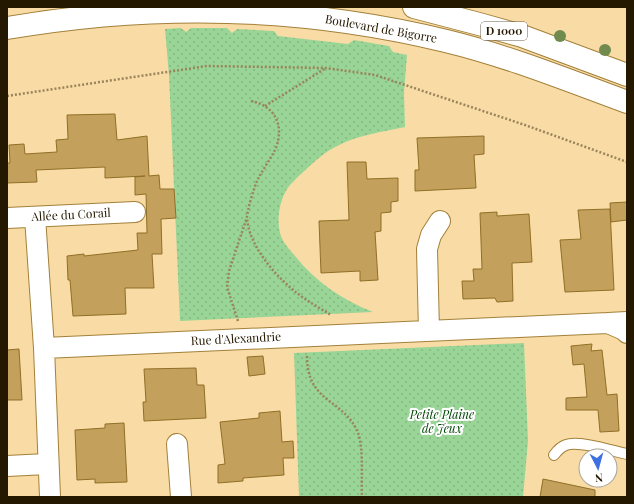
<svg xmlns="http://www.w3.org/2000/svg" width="634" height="504" viewBox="0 0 634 504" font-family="'Playfair Display',serif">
<defs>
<pattern id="park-dots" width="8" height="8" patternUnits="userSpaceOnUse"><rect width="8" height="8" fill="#99d596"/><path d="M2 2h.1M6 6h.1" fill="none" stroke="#84b680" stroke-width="1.8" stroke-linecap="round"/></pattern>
</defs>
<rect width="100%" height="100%" fill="#f9dca5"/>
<path fill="url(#park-dots)" d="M 181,28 L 186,32 L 191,28 L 227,28 L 232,33 L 237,29 L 274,31 L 278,36 L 348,44 L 354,40 L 389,46 L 393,52 L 407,55 L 404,93 L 405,127 C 382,132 358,135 337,146 C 323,153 313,163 301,174 C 296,179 291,183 287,189 C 279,202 276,222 281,236 C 284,244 290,250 295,256 C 316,282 342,300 373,312 L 180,321 L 169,75 L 165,29 Z
M 524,343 L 528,441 L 523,497 L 299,497 L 294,353 Z"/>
<path fill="#c3a05b" stroke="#906f27" d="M 115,114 L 117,140 L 147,136 L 149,176 L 159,175 L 160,189 L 174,189 L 176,218 L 161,219 L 162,254 L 152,254 L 154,288 L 125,288 L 126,314 L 73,316 L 70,280 L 68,280 L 67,256 L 84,254 L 84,256 L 138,250 L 137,233 L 147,233 L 146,194 L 135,195 L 135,177 L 145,176 L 105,178 L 105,167 L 36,170 L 37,182 L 7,183 L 7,163 L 10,163 L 9,145 L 24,144 L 25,154 L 57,152 L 56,140 L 68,139 L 67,115 Z
M 484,136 L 484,154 L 474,155 L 476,188 L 415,191 L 415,170 L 419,170 L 417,138 Z
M 347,162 L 366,162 L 367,179 L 398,178 L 398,201 L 391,202 L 391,212 L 381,213 L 381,231 L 375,232 L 378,280 L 360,281 L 360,271 L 321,273 L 319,221 L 349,220 Z
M 627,202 L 627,220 L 611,222 L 610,203 Z
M 610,209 L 614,290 L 565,292 L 560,240 L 581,239 L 578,210 Z
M 497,212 L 497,216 L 529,214 L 532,262 L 512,263 L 513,301 L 497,302 L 495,298 L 463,299 L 462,281 L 474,281 L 473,269 L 482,269 L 480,213 Z
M 592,344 L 591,351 L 602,350 L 607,395 L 617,394 L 619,431 L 600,432 L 598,410 L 566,410 L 566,398 L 587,397 L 584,364 L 573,365 L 571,346 Z
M 19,349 L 22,400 L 7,400 L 7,350 Z
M 263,356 L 265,374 L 249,376 L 247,357 Z
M 196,368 L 197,385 L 204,385 L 206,418 L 144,421 L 143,402 L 146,402 L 144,369 Z
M 280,411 L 282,442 L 293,441 L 294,458 L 283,458 L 284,475 L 243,478 L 243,481 L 218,483 L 218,465 L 225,464 L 220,422 L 259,418 L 259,413 Z
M 124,423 L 127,482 L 95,483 L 95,479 L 77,480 L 75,430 L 105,428 L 105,424 Z
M 543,479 L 595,490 L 595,497 L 540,497 Z"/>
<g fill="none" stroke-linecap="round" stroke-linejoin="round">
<defs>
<path id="service" d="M 554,455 C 557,451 560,447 566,445 C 578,440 613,451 627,454"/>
<path id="minor" d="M 35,217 L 44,348 L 50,497
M 7,218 L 135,212
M 627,322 L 608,323 L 624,330 L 627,333
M 429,331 L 427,249 L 431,235 L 440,221
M 44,348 L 608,323
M 177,444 L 181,497
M 7,466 L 47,464"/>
<path id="primary" d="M 414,7 L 479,24 L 522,36 L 627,75
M 7,28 C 153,3 302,6 446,41 C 508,56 567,80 627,102"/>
</defs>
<use href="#service" stroke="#a2803a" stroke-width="12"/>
<use href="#minor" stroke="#a2803a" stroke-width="22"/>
<use href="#primary" stroke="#a2803a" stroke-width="24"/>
<path stroke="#9a845b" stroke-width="2.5" stroke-dasharray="2 2" stroke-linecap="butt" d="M 7,96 L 207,66 L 326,68 L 375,75 L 525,125 L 627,162
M 251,101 C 276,106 285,127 275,150 C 270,160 263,169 258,179 C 255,184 247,211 247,217 C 248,243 272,272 291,288 C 303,299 318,307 331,315
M 265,106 L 326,68
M 238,321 L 227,287 L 229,271 L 247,217
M 307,356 C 307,404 344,398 358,433 C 364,450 361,478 362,497"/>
<use href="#service" stroke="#fff" stroke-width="10"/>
<use href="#minor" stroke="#fff" stroke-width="20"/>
<use href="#primary" stroke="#fff" stroke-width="22"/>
</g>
<g fill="#718a4e">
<circle cx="560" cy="36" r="6"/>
<circle cx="605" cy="50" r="6"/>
</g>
<g text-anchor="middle" stroke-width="4" stroke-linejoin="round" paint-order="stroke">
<rect fill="#fff" stroke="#665d4c" stroke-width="1" x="481" y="22" width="46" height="18" rx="3"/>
<g font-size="11" font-weight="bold" fill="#251800">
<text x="504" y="35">D 1000</text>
</g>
<g font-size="12" fill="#251800" stroke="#fff">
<text transform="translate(381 29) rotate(10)" y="4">Boulevard de Bigorre</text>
<text transform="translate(71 215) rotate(-3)" y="4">Allée du Corail</text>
<text transform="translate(236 339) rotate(-3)" y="4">Rue d'Alexandrie</text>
</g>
<g font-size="12" font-style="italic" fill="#024606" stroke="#fff">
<text x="442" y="419">Petite Plaine<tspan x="442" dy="14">de Jeux</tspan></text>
</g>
</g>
<rect width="634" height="504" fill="none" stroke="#251800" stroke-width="16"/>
<g transform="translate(598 468) rotate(174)"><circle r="19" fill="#ffffff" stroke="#a8a399"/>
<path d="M0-3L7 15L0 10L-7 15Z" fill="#3d70e0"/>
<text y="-6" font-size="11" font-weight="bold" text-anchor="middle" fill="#251800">N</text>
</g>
</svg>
